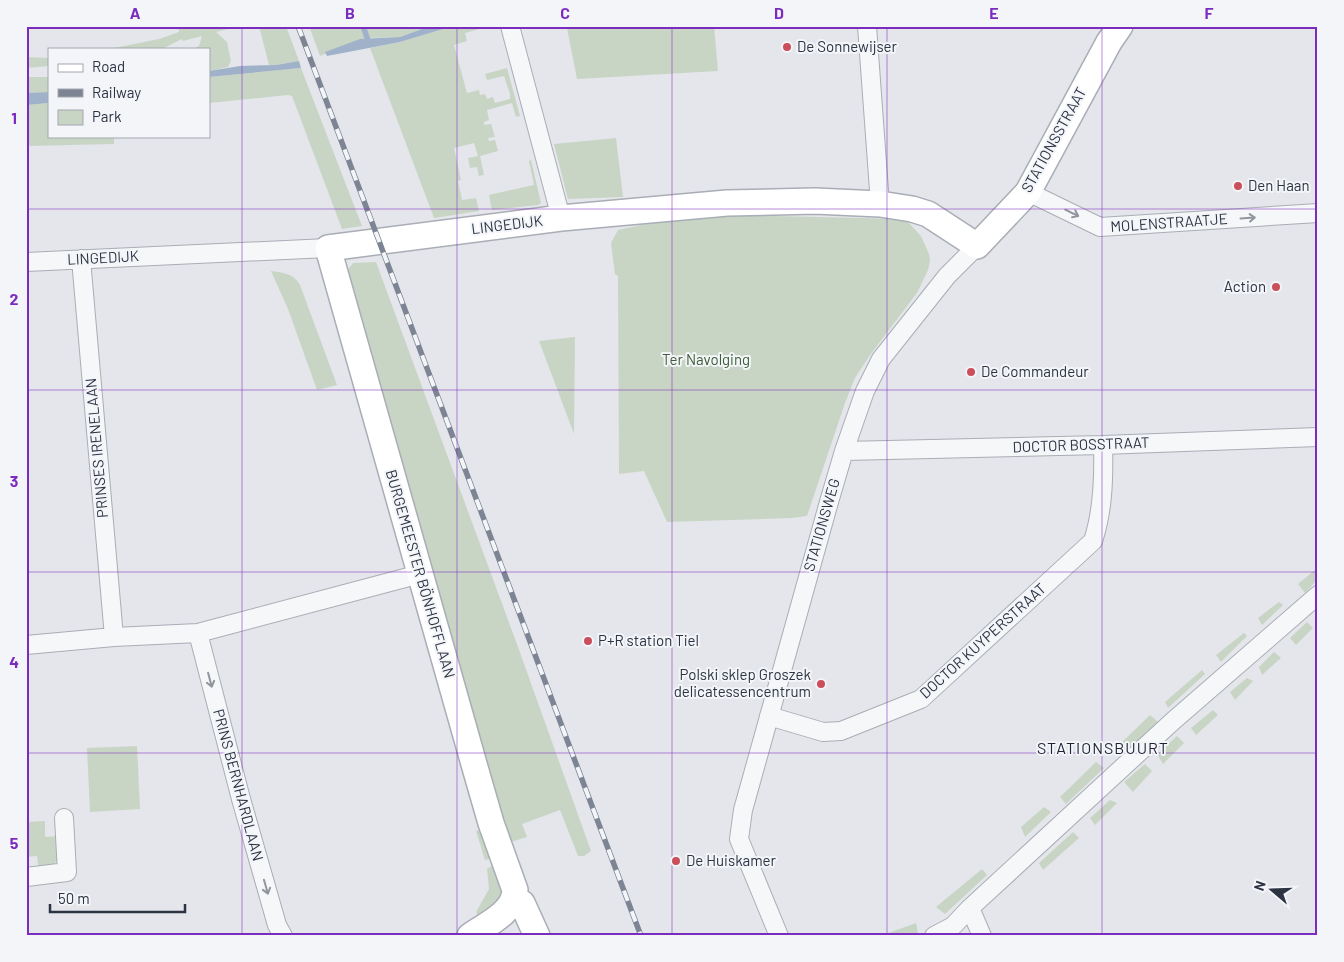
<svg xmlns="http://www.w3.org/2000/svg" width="1344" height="962" viewBox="0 0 1344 962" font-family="Barlow,sans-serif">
<rect width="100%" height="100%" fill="#e4e6eb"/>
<path fill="#c8d5c5" d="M 178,26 L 240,26 L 216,32 L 227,42 L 231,61 L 228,67 L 209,71 L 209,49 L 193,49 L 199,46 L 202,36 L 183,41 L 182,39 L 162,49 L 109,49 L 159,39 L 179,32 Z
M 259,26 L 286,26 L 299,61 L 276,65 L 269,65 Z
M 309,26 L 430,26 L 400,37 L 367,38 L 320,56 Z
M 453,26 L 490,26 L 465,33 L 467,41 L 454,45 L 467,93 L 479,90 L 480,95 L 485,94 L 487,99 L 493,97 L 495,103 L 510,99 L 510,94 L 504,76 L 487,80 L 485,74 L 507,68 L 520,116 L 516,117 L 512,103 L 487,110 L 489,120 L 484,122 L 484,125 L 491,124 L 495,137 L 488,138 L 489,141 L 495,140 L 498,151 L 480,156 L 484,175 L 479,176 L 477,167 L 470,168 L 468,158 L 478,156 L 474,143 L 454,148 L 461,180 L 458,181 L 462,200 L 476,198 L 479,211 L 434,218 L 370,48 L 400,42 Z
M 573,26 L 714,26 L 718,71 L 577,79 L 567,28 Z
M 26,57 L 49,58 L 49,66 L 26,68 Z
M 301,68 L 362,226 L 342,229 L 292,96 L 288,95 L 209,103 L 209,77 Z
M 26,77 L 49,77 L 49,92 L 26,93 Z
M 49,103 L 49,136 L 114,136 L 114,144 L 26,146 L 26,105 Z
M 616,138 L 623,197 L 568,199 L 554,144 Z
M 531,160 L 541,203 L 538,205 L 492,210 L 489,195 L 534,185 L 529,161 Z
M 735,215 L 863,218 L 887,219 L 908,222 L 921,236 L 929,254 L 930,261 L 928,270 L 917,293 L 870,355 L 855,378 L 845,403 L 807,516 L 792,518 L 667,522 L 644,471 L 619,474 L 618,276 L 615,274 L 611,243 L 618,230 L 678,217 Z
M 376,262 L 518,647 L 591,851 L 584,856 L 578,856 L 560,810 L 522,824 L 527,837 L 511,842 L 503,820 L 347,271 L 353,263 Z
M 271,271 C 284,273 293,273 300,285 L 337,385 L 317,390 L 288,309 Z
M 575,337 L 574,434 L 539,341 Z
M 1315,570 L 1318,574 L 1318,579 L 1305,593 L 1298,584 Z
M 1279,602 L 1283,605 L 1262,625 L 1258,618 Z
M 1307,622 L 1313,628 L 1296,645 L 1290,638 Z
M 1244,633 L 1247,636 L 1221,662 L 1216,655 Z
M 1274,652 L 1281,658 L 1262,675 L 1259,667 Z
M 1202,670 L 1205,674 L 1168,708 L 1165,702 Z
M 1247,678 L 1253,681 L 1235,700 L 1230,692 Z
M 1213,710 L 1218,715 L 1196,735 L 1191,728 Z
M 1150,715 L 1158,722 L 1127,752 L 1119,745 Z
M 1177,736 L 1184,743 L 1163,764 L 1157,754 Z
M 137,746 L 140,809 L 90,812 L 87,748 Z
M 1096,762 L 1104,768 L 1066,804 L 1060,797 Z
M 1145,764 L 1152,771 L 1133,792 L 1124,782 Z
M 1110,800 L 1117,803 L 1095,825 L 1090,818 Z
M 1044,807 L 1051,812 L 1025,837 L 1021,827 Z
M 45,821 L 45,837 L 59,836 L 59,858 L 53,865 L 39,870 L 37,856 L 26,857 L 26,822 Z
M 485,829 L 493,858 L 485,860 L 476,831 Z
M 1073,832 L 1079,838 L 1043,870 L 1039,863 Z
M 496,863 C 504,898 506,894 479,917 L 476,912 L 489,889 L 487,869 Z
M 982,869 L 987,875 L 945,914 L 936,907 Z
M 916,923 L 918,933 L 910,936 L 880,936 Z"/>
<path fill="#a0b2c9" d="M 430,26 L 453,26 L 400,42 L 327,56 L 325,52 L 360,39 L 400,37 Z
M 299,61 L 301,68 L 209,77 L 209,71 L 240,66 L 276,65 Z
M 49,92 L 49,103 L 26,105 L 26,93 Z"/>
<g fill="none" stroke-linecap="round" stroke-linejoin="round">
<path stroke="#a0b2c9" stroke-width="5.5" d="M 363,26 L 369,43"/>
<defs>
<path id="street" d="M 510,26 L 561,218
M 867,26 L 880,204
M 1028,192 L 1100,227 L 1318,213
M 81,259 L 114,637
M 26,262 L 328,248
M 844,451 L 1103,445 L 1318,437
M 198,633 L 241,799 L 277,925 L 283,936
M 26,645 L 114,637 L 198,633 L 420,574
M 769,716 L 823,732 L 841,731 L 921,699 L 1093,541 C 1103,511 1104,478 1103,445
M 26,877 L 67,872 L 64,818
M 970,908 L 982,936
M 779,936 L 739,839 L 743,810 L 829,502 L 844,451 L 865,391 L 881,359 L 947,276 L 977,246
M 934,936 L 953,926 L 970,908 L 1173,721 L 1318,595"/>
<path id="secondary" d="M 515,900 L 522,903 L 537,936
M 470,936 C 487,924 514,913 515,890 L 491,823 L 474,764 L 328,248 L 561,218 L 727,203 L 815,201 L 880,204 L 912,209 L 928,214 L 977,246 L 1028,192 L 1109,42 L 1120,26"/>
</defs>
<use href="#street" stroke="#a9adb5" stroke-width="20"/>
<use href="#secondary" stroke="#a9adb5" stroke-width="28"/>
<use href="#street" stroke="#f6f7f9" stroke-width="18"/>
<use href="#secondary" stroke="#fff" stroke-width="25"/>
<defs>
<path id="rail" d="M 298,26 L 641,936"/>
</defs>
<use href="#rail" stroke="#7d8594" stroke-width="5.5"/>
<use href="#rail" stroke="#f3f5f8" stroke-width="4" stroke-dasharray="11" stroke-linecap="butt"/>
</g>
<defs><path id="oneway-shaft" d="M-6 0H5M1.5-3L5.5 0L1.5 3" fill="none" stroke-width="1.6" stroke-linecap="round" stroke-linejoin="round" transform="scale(1.25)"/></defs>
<g stroke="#91959e">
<use href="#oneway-shaft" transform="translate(1072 213) rotate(26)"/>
<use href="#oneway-shaft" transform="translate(1248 218) rotate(-4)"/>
<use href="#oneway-shaft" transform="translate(210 680) rotate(75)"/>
<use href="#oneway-shaft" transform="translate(266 887) rotate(74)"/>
</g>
<path fill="none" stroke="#7b2cbf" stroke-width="1" stroke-opacity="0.55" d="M 242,26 L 242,936M 457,26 L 457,936M 672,26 L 672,936M 887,26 L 887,936M 1102,26 L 1102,936M 26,209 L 1318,209M 26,390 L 1318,390M 26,572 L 1318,572M 26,753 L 1318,753"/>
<g fill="#ca4f5a" stroke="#f3f5f8" stroke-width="2">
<circle cx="787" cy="47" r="5"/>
<circle cx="1238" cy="186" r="5"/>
<circle cx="1276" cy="287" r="5"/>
<circle cx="971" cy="372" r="5"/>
<circle cx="588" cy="641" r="5"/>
<circle cx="821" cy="684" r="5"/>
<circle cx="676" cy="861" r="5"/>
</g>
<g text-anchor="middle" stroke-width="4" stroke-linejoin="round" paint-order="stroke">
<g font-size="15" fill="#2c3343" stroke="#f3f5f8" text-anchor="start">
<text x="797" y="52">De Sonnewijser</text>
<text x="1248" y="191">Den Haan</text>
<text x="1266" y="292" text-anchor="end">Action</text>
<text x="981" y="377">De Commandeur</text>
<text x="598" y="646">P+R station Tiel</text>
<text x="811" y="680" text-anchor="end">Polski sklep Groszek<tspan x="811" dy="17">delicatessencentrum</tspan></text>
<text x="686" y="866">De Huiskamer</text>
</g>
<g font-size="15" fill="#2c3343" stroke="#f3f5f8">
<text transform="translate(1054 140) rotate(-61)" y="5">STATIONSSTRAAT</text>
<text transform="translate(1169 223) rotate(-4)" y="5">MOLENSTRAATJE</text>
<text transform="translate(507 225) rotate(-7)" y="5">LINGEDIJK</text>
<text transform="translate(103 258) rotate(-3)" y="5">LINGEDIJK</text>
<text transform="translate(1081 445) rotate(-2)" y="5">DOCTOR BOSSTRAAT</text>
<text transform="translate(97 448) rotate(-95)" y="5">PRINSES IRENELAAN</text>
<text transform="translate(822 525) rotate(-74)" y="5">STATIONSWEG</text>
<text transform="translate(420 574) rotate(74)" y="5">BURGEMEESTER BÖNHOFFLAAN</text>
<text transform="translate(983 641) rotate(-42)" y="5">DOCTOR KUYPERSTRAAT</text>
<text transform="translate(238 785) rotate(75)" y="5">PRINS BERNHARDLAAN</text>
</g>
<g font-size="15" fill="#3e5e3a" stroke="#f3f5f8">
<text x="706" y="365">Ter Navolging</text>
</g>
<g font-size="16" letter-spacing="1" fill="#1e2434" stroke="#f3f5f8">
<text x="1103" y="754">STATIONSBUURT</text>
</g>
</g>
<rect width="1344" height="962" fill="none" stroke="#f3f5f8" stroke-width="55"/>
<rect x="48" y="48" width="162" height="90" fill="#f3f5f8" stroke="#a3a7b0"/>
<rect x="58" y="64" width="25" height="8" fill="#ffffff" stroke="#a3a7b0"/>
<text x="92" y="72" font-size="15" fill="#2c3343">Road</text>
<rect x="58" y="89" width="25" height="8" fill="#7d8594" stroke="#a3a7b0"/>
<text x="92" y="98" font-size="15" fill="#2c3343">Railway</text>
<rect x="58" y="110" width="25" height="15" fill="#c8d5c5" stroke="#a3a7b0"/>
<text x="92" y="122" font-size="15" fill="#2c3343">Park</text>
<g transform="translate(1272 890) rotate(289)" stroke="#f3f5f8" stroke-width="4" paint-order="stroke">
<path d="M0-4L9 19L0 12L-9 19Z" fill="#2c3343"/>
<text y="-8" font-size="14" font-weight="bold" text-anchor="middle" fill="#2c3343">N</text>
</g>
<path d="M50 904v8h135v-8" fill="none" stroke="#2c3343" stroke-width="2.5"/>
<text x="58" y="904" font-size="15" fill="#2c3343" stroke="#f3f5f8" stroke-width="4" paint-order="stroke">50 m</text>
<rect x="28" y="28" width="1288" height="906" fill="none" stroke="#7b2cbf" stroke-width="2"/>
<g font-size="16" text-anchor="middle" font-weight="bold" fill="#7b2cbf">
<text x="135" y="19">A</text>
<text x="350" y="19">B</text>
<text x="565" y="19">C</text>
<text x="779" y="19">D</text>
<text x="994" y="19">E</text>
<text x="1209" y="19">F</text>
<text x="14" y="124">1</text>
<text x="14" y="305">2</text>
<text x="14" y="487">3</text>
<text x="14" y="668">4</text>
<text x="14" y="849">5</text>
</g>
</svg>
